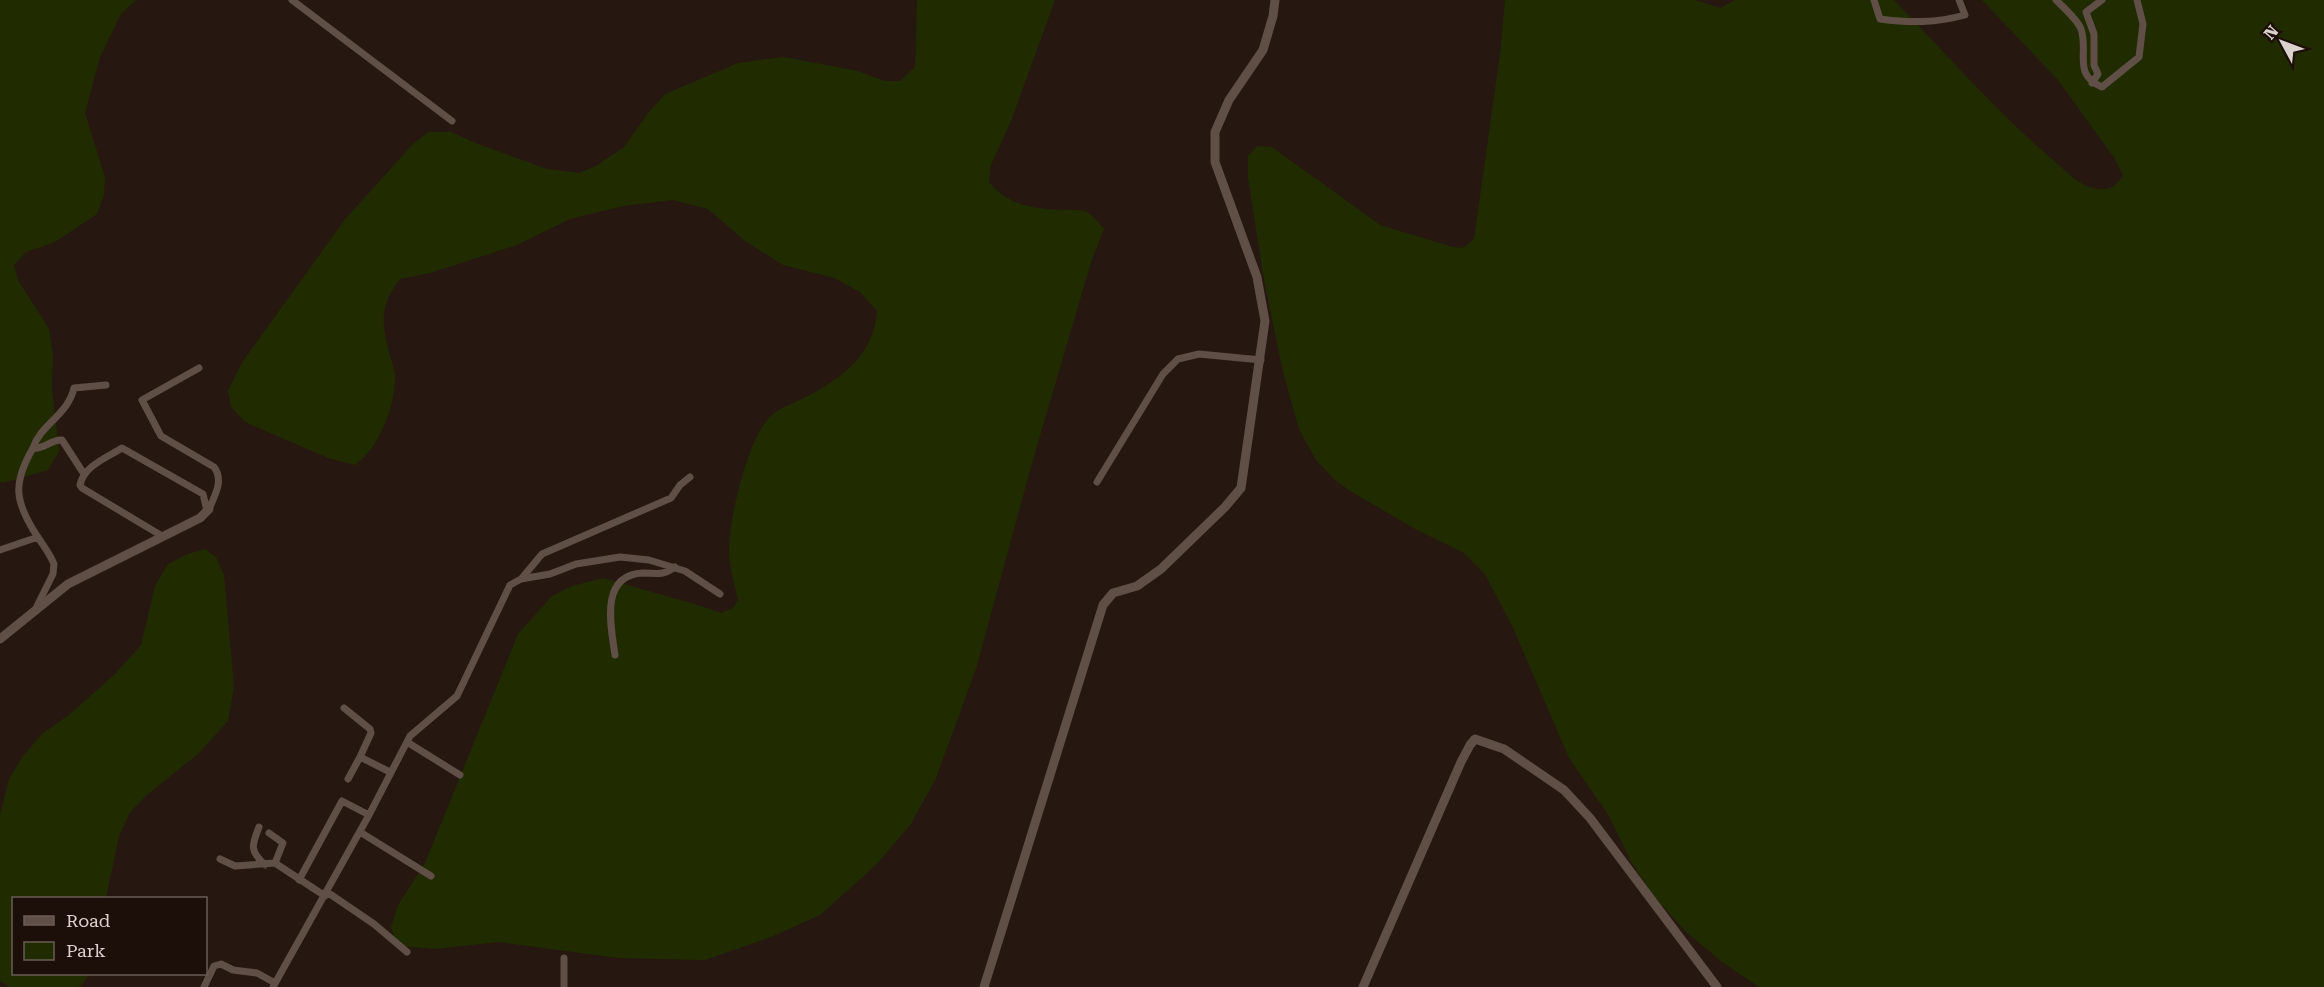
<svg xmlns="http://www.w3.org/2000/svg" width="2324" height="987" viewBox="0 0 2324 987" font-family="'Roboto Serif',serif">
<rect width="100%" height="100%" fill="#261711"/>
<path fill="#202c00" d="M 0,0 L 136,0 L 121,14 L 100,57 L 85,113 L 105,177 L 104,195 L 97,214 L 55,242 L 26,252 L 14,265 L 18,280 L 49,329 L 53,355 L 52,389 L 59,451 L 48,470 L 3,483 L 0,482 Z
M 917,0 L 1055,0 L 1011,121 L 991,165 L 989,182 C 1008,206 1035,209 1064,210 C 1070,211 1077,209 1083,211 C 1092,213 1098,222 1104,229 L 1092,259 L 1032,463 L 976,669 L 936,778 L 911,824 L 876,865 L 820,915 L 771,937 L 705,960 L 618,958 L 499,942 L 434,949 L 403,946 L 395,939 L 391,927 L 398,905 L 425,863 L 518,634 L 552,596 L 572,586 L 603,578 L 698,605 L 721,613 L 733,608 L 738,600 C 735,584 729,566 729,551 C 729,519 748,434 773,414 C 782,407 796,402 806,397 C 843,378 874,354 877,311 L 860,292 L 834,278 L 783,265 L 745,241 L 708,209 L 673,200 L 623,206 L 570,219 L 517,245 L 430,273 L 400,279 C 380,305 381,321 389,352 C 391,359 394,367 395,375 C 396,404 380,448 355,465 L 328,458 L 245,422 L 231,407 L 228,391 L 243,361 L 346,218 L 413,144 L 428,132 L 451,132 L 478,144 L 547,169 L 579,173 L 596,166 L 624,147 L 648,113 L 665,94 L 738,63 L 784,57 L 858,71 L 885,81 L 900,81 L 915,67 Z
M 1505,0 L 1695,0 L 1720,8 L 1735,0 L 1894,0 C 1946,53 1995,111 2052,159 C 2064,169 2078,185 2093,188 C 2108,192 2116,187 2123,175 L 2115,159 L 2058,80 L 1982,0 L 2324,0 L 2324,987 L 1759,987 L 1722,962 L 1685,931 L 1652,894 L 1630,860 L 1609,816 L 1569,758 L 1513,628 L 1485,574 L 1464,553 L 1417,530 L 1350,491 L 1334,479 L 1316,460 L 1299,429 L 1283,372 L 1264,280 L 1248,178 L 1248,156 L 1257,146 L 1272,147 L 1380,225 L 1453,247 L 1463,248 L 1474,239 L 1501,47 Z
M 205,549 L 216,557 L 224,575 L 234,687 L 228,721 L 198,754 L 148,794 L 130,812 L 119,836 L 106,898 L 14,898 L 14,974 L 89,974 L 85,981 L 79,987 L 10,987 L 0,981 L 0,815 L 9,779 L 23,756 L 43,733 L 69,715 L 115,674 L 141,645 L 155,586 L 168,564 L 188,554 Z"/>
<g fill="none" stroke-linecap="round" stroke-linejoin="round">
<path stroke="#604f47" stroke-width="7" d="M 292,0 L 452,121
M 1874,0 L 1880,19 C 1910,23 1936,23 1965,15 L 1959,0
M 2056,0 C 2064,8 2077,19 2081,29 C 2089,53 2072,74 2102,87 L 2139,57 L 2143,24 L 2137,0
M 2092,83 L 2098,74 L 2094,65 L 2094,34 L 2086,12 L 2102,0
M 199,368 L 142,400 L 161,436 L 214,467 C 224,480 215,495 209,509
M 33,448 C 12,484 15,502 37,536 C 43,545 50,554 54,564 L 53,574 L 37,606
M 84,474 L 62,440 C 51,439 44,450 33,448 C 40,425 68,415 74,388 L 106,385
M 1097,482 L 1163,374 L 1178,359 L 1199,354 L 1261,360
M 162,536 L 82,488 L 80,485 C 84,466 106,458 122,448 L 203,494 L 207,511
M 0,550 L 38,537
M 522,578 L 542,554 L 671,498 L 680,485 L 690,477
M 615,655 C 611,626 599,575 643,573 C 657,573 663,576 675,567
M 344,708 L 370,729 L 371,733 L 360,757 L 390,772
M 407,742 L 460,775
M 348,779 L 360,757
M 259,827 C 252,845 249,850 265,865
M 360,832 L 431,876
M 269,833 L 283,843 L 275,863
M 220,859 L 235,866 L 275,863 L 325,896
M 299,880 L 342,801 L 369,815
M 327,892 L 374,924 L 407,952
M 204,987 L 214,966 L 221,964 L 233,970 L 257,973 L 275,983
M 273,987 L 369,815 L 410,736 L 457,696 L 510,585 L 521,579 L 550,574 L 576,564 L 620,557 L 649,560 L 685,571 L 720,594
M 564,987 L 564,958"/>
<path stroke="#604f47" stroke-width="9" d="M 0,639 L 68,584 L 200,518 L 209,509
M 984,987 L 1103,605 L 1113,593 L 1137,586 L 1161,569 L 1225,507 L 1241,488 L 1265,321 L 1257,277 L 1215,162 L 1215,132 L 1229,100 L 1263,50 L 1273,16 L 1275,0
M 1363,987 L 1461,762 L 1470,745 L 1475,739 L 1504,749 L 1564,790 L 1590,818 L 1717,987"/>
</g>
<rect x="12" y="897" width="195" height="78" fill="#1c0e08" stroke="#695c57" stroke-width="1.5"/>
<rect x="24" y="916" width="30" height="9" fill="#604f47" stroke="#695c57" stroke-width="1.5"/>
<text x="66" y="927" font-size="18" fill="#dcd2cd">Road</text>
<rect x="24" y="942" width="30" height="18" fill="#202c00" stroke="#695c57" stroke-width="1.5"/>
<text x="66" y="957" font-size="18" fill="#dcd2cd">Park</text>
<g transform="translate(2282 42) rotate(311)" stroke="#1c0e08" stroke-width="4.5" paint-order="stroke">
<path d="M0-4.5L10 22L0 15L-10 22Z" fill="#dcd2cd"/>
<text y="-9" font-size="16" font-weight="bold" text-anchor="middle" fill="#dcd2cd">N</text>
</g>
</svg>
